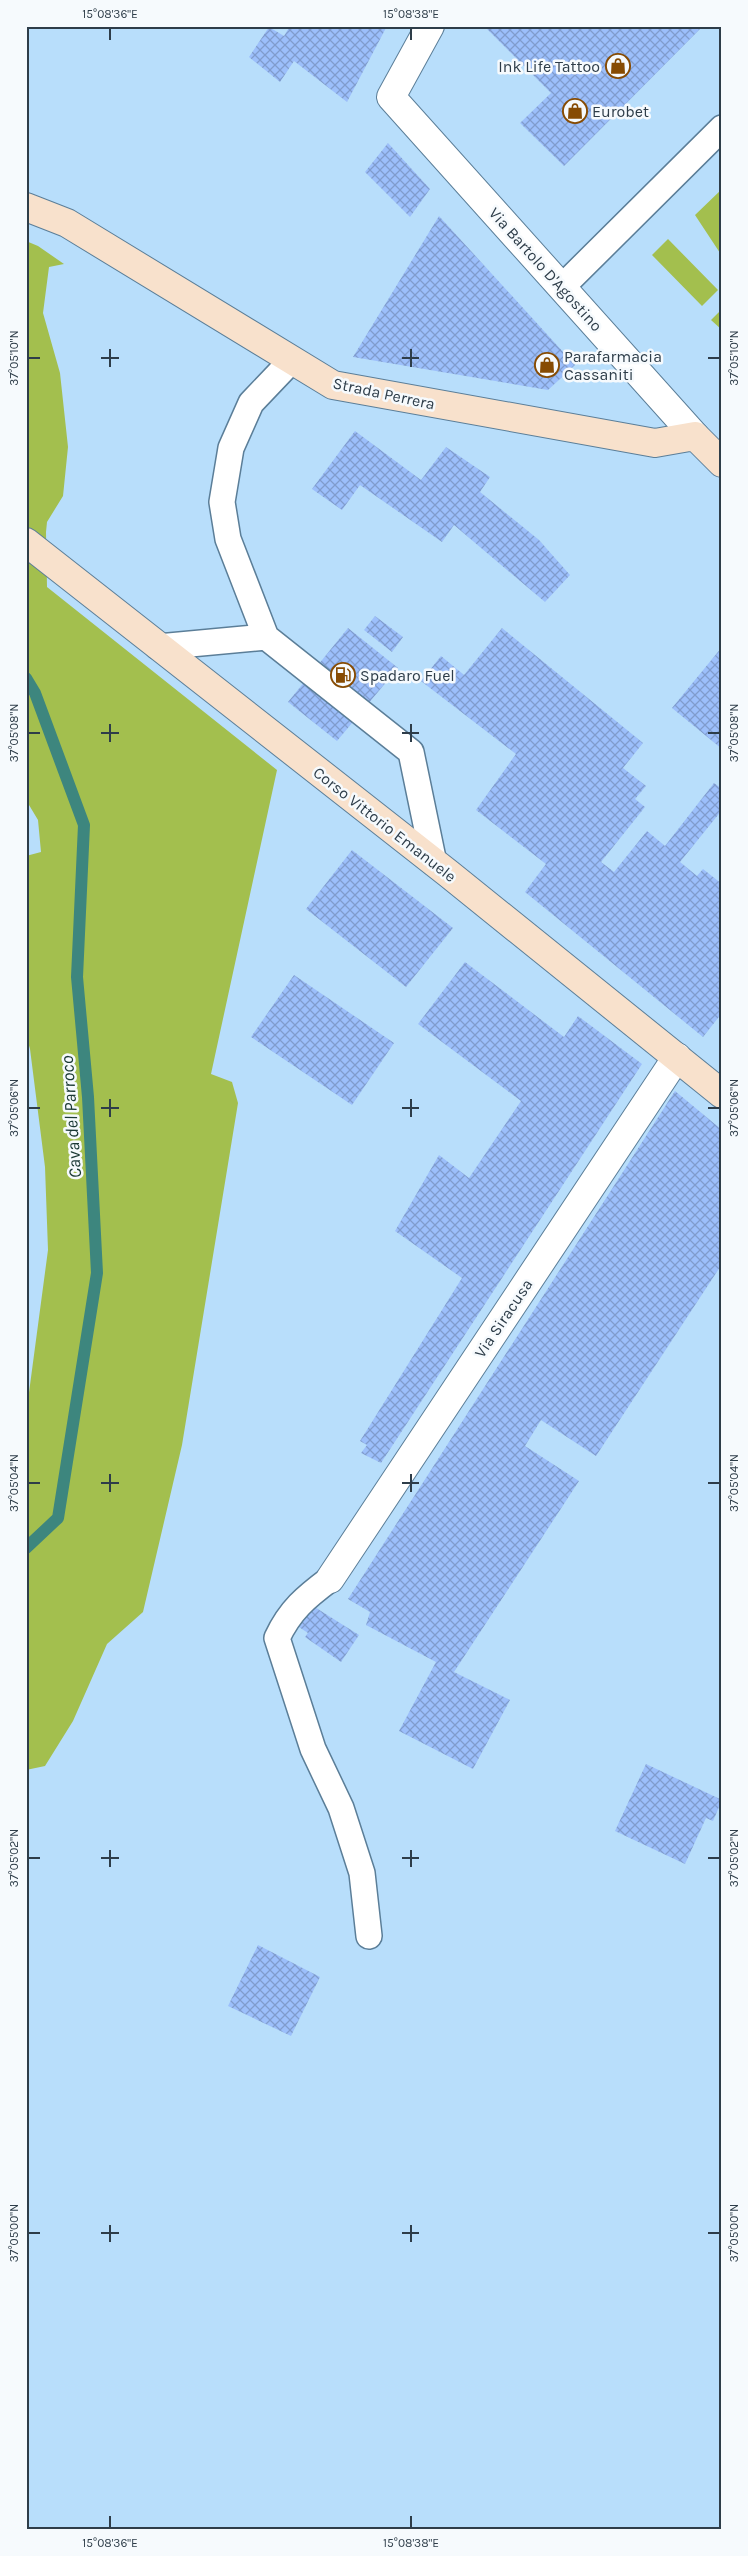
<svg xmlns="http://www.w3.org/2000/svg" width="748" height="2556" viewBox="0 0 748 2556" font-family="Karla,sans-serif">
<defs>
<pattern id="building-cross-hatch" width="8" height="8" patternUnits="userSpaceOnUse" patternTransform="scale(1.25)"><rect width="8" height="8" fill="#9cbffb"/><path d="M0 0l8 8M0 8l8-8" fill="none" stroke="#809ccd"/></pattern>
</defs>
<rect width="100%" height="100%" fill="#b8defb"/>
<path fill="#a3bf4e" d="M 722,189 L 722,256 L 695,215 Z
M 668,239 L 718,290 L 702,306 L 652,255 Z
M 26,241 L 38,246 L 64,264 L 49,267 L 43,313 L 60,373 L 68,447 L 63,496 L 47,522 L 46,532 L 47,587 L 277,770 L 211,1074 L 232,1082 L 238,1103 L 182,1445 L 143,1612 L 107,1644 L 73,1721 L 45,1766 L 26,1770 L 26,1415 L 48,1250 L 45,1167 L 30,1049 L 26,1035 L 26,856 L 41,852 L 38,820 L 26,800 Z
M 722,309 L 722,330 L 711,320 Z"/>
<g fill="none" stroke-linecap="round" stroke-linejoin="round">
<path stroke="#3d867e" stroke-width="12" d="M 26,678 L 35,693 L 84,825 L 77,977 L 88,1097 L 97,1273 L 58,1518 L 26,1548"/>
</g>
<path fill="url(#building-cross-hatch)" d="M 290,26 L 387,26 L 347,102 L 294,61 L 280,82 L 249,57 L 269,27 L 284,36 Z
M 484,26 L 703,26 L 564,166 L 520,123 L 551,93 Z
M 388,143 L 430,189 L 410,217 L 365,172 Z
M 439,216 L 575,365 L 548,390 L 353,357 Z
M 355,431 L 421,480 L 446,447 L 490,477 L 480,492 L 539,540 L 570,575 L 545,602 L 454,525 L 442,542 L 360,485 L 342,510 L 312,489 Z
M 375,616 L 403,637 L 392,652 L 364,630 Z
M 348,628 L 398,668 L 337,741 L 288,702 Z
M 502,628 L 643,743 L 623,768 L 646,786 L 635,799 L 645,807 L 601,862 L 614,872 L 647,831 L 665,846 L 714,783 L 722,789 L 722,810 L 680,862 L 697,876 L 703,869 L 722,884 L 722,1013 L 703,1037 L 525,892 L 546,864 L 476,810 L 516,754 L 421,681 L 441,656 L 464,675 Z
M 722,647 L 722,749 L 672,708 Z
M 352,850 L 453,928 L 406,987 L 306,909 Z
M 465,962 L 564,1037 L 578,1016 L 642,1064 L 381,1463 L 361,1453 L 367,1445 L 360,1441 L 462,1278 L 395,1231 L 439,1155 L 469,1178 L 521,1101 L 418,1024 Z
M 294,975 L 394,1043 L 352,1105 L 251,1037 Z
M 675,1091 L 722,1130 L 722,1264 L 596,1456 L 541,1420 L 525,1446 L 579,1481 L 454,1672 L 510,1700 L 473,1769 L 399,1731 L 436,1662 L 366,1625 L 370,1612 L 348,1599 Z
M 313,1606 L 359,1635 L 341,1662 L 305,1637 L 308,1633 L 299,1627 Z
M 646,1764 L 722,1800 L 713,1821 L 706,1818 L 685,1864 L 615,1831 Z
M 258,1945 L 320,1977 L 291,2036 L 228,2006 Z"/>
<g fill="none" stroke-linecap="round" stroke-linejoin="round">
<defs>
<path id="service" d="M 562,287 L 722,128
M 266,637 L 228,539 L 222,502 L 231,448 L 251,403 L 291,361
M 158,647 L 266,637 L 411,752 L 434,863
M 330,1579 C 306,1597 290,1610 277,1638 L 313,1749 L 341,1808 L 362,1873 L 369,1936"/>
<path id="minor" d="M 430,26 L 391,97 L 695,436
M 330,1579 L 677,1057"/>
<path id="secondary" d="M 26,207 L 67,223 L 333,385 L 655,443 L 695,436 L 722,463
M 26,542 L 449,874 L 722,1094"/>
</defs>
<use href="#service" stroke="#5b7e98" stroke-width="28"/>
<use href="#minor" stroke="#5b7e98" stroke-width="30"/>
<use href="#secondary" stroke="#5b7e98" stroke-width="30"/>
<use href="#service" stroke="#fff" stroke-width="25"/>
<use href="#minor" stroke="#fff" stroke-width="28"/>
<use href="#secondary" stroke="#f8e1cc" stroke-width="28"/>
</g>
<path fill="none" stroke="#2e3d49" stroke-width="2" d="M 110,28 L 110,40M 411,28 L 411,40M 110,349 L 110,367M 411,349 L 411,367M 28,358 L 40,358M 101,358 L 119,358M 402,358 L 419,358M 708,358 L 720,358M 110,724 L 110,742M 411,724 L 411,742M 28,733 L 40,733M 101,733 L 119,733M 402,733 L 419,733M 708,733 L 720,733M 110,1099 L 110,1117M 411,1099 L 411,1117M 28,1108 L 40,1108M 101,1108 L 119,1108M 402,1108 L 419,1108M 708,1108 L 720,1108M 110,1474 L 110,1492M 411,1474 L 411,1492M 28,1483 L 40,1483M 101,1483 L 119,1483M 402,1483 L 419,1483M 708,1483 L 720,1483M 110,1850 L 110,1867M 411,1850 L 411,1867M 28,1858 L 40,1858M 101,1858 L 119,1858M 402,1858 L 419,1858M 708,1858 L 720,1858M 110,2225 L 110,2242M 411,2225 L 411,2242M 28,2233 L 40,2233M 101,2233 L 119,2233M 402,2233 L 419,2233M 708,2233 L 720,2233M 110,2516 L 110,2528M 411,2516 L 411,2528"/>
<defs>
<symbol id="shop-ring" viewBox="-11 -11 22 22"><circle r="9.5" fill="#f6fafd" stroke="#864b03" stroke-width="1.5"/><path d="M-5-2.5h2.3a2.7 3.5 0 0 1 5.4 0H5L5.5 6h-11ZM-1.5-2.5h3a1.5 2.3 0 0 0-3 0Z" fill="#864b03"/></symbol>
<symbol id="fuel-ring" viewBox="-11 -11 22 22"><circle r="9.5" fill="#f6fafd" stroke="#864b03" stroke-width="1.5"/><path d="M-5.5-6h7V0h2V4h1.3V-2.5L3-4.5l.8-.8L6-3V5H2.5V1h-1V6h-7ZM-4.2-4.7v3.2H.2V-4.7Z" fill="#864b03"/></symbol>
</defs>
<g fill-rule="evenodd">
<use href="#shop-ring" x="604" y="52" width="28" height="28"/>
<use href="#shop-ring" x="561" y="97" width="28" height="28"/>
<use href="#shop-ring" x="533" y="351" width="28" height="28"/>
<use href="#fuel-ring" x="329" y="661" width="28" height="28"/>
</g>
<g text-anchor="middle" stroke-width="5" stroke-linejoin="round" paint-order="stroke">
<g font-size="16" fill="#2e3d49" stroke="#f6fafd" text-anchor="start">
<text x="600" y="72" text-anchor="end">Ink Life Tattoo</text>
<text x="592" y="117">Eurobet</text>
<text x="564" y="362">Parafarmacia<tspan x="564" dy="18">Cassaniti</tspan></text>
<text x="360" y="681">Spadaro Fuel</text>
</g>
<g font-size="16" fill="#2e3d49" stroke="#f6fafd">
<text transform="translate(546 269) rotate(48)" y="6">Via Bartolo D'Agostino</text>
<text transform="translate(384 393) rotate(12)" y="6">Strada Perrera</text>
<text transform="translate(385 824) rotate(38)" y="6">Corso Vittorio Emanuele</text>
<text transform="translate(503 1318) rotate(-56)" y="6">Via Siracusa</text>
</g>
<g font-size="18" font-style="italic" fill="#1b3934" stroke="#f6fafd">
<text transform="translate(71 1117) rotate(-94)" y="6">Cava del Parroco</text>
</g>
</g>
<rect width="748" height="2556" fill="none" stroke="#f6fafd" stroke-width="55"/>
<rect x="28" y="28" width="692" height="2500" fill="none" stroke="#2e3d49" stroke-width="2"/>
<g font-size="12" text-anchor="middle" fill="#2e3d49">
<text x="110" y="18">15°08'36"E</text>
<text x="411" y="18">15°08'38"E</text>
<text transform="translate(14 358) rotate(-90)" y="4">37°05'10"N</text>
<text transform="translate(734 358) rotate(-90)" y="4">37°05'10"N</text>
<text transform="translate(14 733) rotate(-90)" y="4">37°05'08"N</text>
<text transform="translate(734 733) rotate(-90)" y="4">37°05'08"N</text>
<text transform="translate(14 1108) rotate(-90)" y="4">37°05'06"N</text>
<text transform="translate(734 1108) rotate(-90)" y="4">37°05'06"N</text>
<text transform="translate(14 1483) rotate(-90)" y="4">37°05'04"N</text>
<text transform="translate(734 1483) rotate(-90)" y="4">37°05'04"N</text>
<text transform="translate(14 1858) rotate(-90)" y="4">37°05'02"N</text>
<text transform="translate(734 1858) rotate(-90)" y="4">37°05'02"N</text>
<text transform="translate(14 2233) rotate(-90)" y="4">37°05'00"N</text>
<text transform="translate(734 2233) rotate(-90)" y="4">37°05'00"N</text>
<text x="110" y="2547">15°08'36"E</text>
<text x="411" y="2547">15°08'38"E</text>
</g>
</svg>
